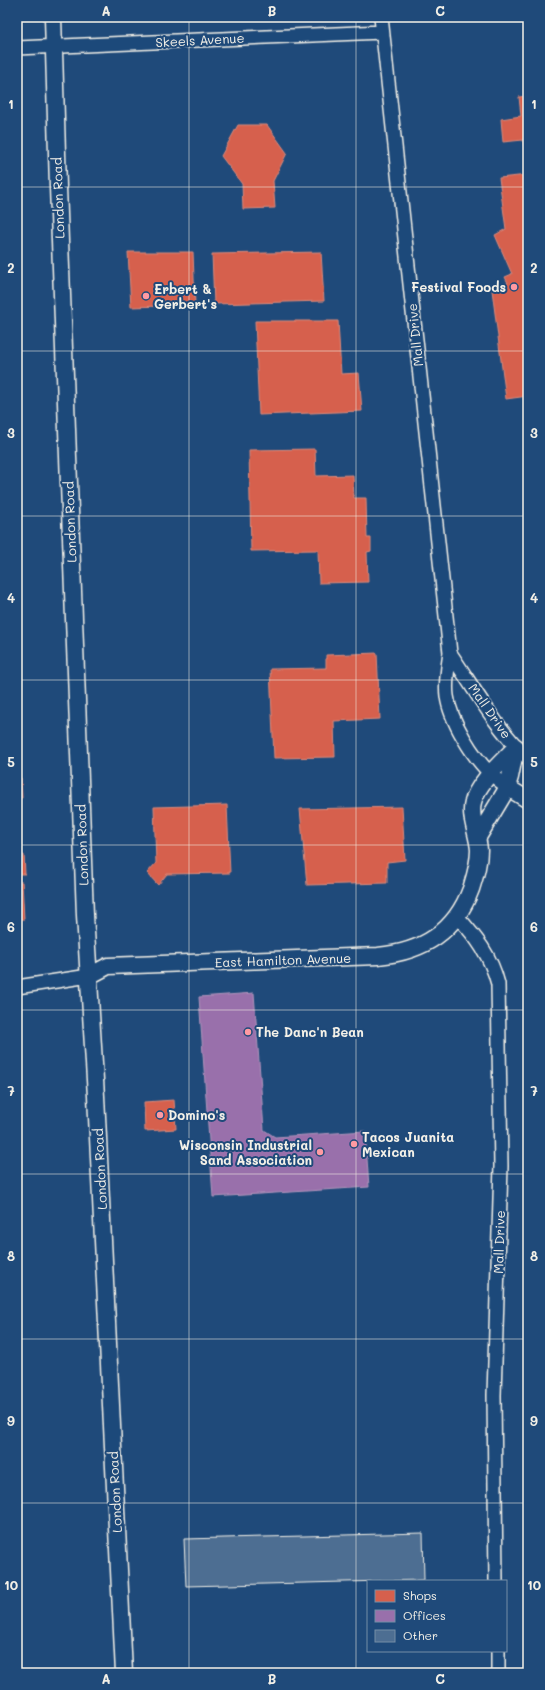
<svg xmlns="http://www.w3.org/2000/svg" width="545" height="1690" viewBox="0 0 545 1690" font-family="Mali,sans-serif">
<rect width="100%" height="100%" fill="#1f4a7a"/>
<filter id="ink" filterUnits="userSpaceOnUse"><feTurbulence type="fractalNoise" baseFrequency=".025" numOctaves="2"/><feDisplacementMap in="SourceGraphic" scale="8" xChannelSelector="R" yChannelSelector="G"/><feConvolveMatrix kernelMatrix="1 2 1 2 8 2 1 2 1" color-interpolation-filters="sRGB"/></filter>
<g filter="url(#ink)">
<path fill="#d6604d" stroke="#df8c7c" d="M 528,96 L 528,146 L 524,146 L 523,140 L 503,142 L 501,119 L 521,116 L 519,97 Z
M 238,125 L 267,125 L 287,153 L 273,181 L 275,208 L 243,209 L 242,184 L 221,156 Z
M 528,175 L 528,396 L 506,399 L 492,290 L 508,283 L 505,277 L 512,274 L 495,235 L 506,229 L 499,178 Z
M 128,252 L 193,252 L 195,305 L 131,307 Z
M 321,252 L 324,301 L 214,304 L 212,254 Z
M 255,321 L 338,321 L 341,374 L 359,373 L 362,411 L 259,415 Z
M 315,449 L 316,476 L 353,475 L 354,498 L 366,498 L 367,538 L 371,538 L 371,551 L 367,552 L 368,582 L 319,583 L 318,550 L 251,551 L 249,450 Z
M 377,653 L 380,719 L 334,721 L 335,757 L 274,758 L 270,669 L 326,668 L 326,655 Z
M 17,768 L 18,778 L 21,778 L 22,798 L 18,798 L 18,825 L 17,825 Z
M 227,805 L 230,873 L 167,874 L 158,885 L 147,873 L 156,863 L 154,807 Z
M 402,807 L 405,860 L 387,862 L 387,883 L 307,885 L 300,809 Z
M 24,855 L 25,874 L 17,874 L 17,856 Z
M 17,882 L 22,882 L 24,919 L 17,920 Z
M 174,1100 L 176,1129 L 145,1131 L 144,1102 Z"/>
<path fill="#9970ab" stroke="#b497bd" d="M 254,993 L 264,1130 L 275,1137 L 365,1131 L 369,1187 L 213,1197 L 199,997 Z"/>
<path fill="#4d6e92" stroke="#f4f1e8" d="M 423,1533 L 424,1580 L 186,1586 L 184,1539 Z"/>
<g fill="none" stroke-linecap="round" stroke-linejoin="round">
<defs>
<path id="minor" d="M 381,17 L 450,653 C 448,667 445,682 447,696 C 450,720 473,757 490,773 C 495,778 502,782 507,787
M 17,48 L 382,32
M 450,653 C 474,688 496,729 528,758
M 457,916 C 476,937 491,956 498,984 L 501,1166 L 494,1395 L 496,1581
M 17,987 L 89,976
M 498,1651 L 498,1673"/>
<path id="tertiary" d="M 53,17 L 58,187 L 85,915 L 96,1096 L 124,1673
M 507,787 L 528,800
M 478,837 L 505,792 L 510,777 L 516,747
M 89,976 L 108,966 L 378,956 C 423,952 455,932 471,889 C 475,876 479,864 479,850 C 478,834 469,817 473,802 C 477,783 503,761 516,747"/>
</defs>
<use href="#minor" stroke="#f4f1e8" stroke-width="16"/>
<use href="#tertiary" stroke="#f4f1e8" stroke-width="19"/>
<use href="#minor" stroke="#1f4a7a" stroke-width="13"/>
<use href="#tertiary" stroke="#1f4a7a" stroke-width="16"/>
</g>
</g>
<path fill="none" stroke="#f4f1e8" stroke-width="1" stroke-opacity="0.55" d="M 189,17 L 189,1673M 356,17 L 356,1673M 17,187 L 528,187M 17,351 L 528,351M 17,516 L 528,516M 17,680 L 528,680M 17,845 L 528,845M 17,1010 L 528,1010M 17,1174 L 528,1174M 17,1339 L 528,1339M 17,1503 L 528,1503"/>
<g fill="#ff9aa2" stroke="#1f4a7a" stroke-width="1.5">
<circle cx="514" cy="287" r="4"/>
<circle cx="146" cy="296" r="4"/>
<circle cx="248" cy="1032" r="4"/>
<circle cx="160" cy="1115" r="4"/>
<circle cx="354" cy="1144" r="4"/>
<circle cx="320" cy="1152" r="4"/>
</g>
<g text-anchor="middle" stroke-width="4" stroke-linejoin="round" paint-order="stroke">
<g font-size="13" fill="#f4f1e8" stroke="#1f4a7a">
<text transform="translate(200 40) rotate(-3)" y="5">Skeels Avenue</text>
<text transform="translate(58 198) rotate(-92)" y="5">London Road</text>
<text transform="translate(415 335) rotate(-96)" y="5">Mall Drive</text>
<text transform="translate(70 522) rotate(-92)" y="5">London Road</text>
<text transform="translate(490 711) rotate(55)" y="5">Mall Drive</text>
<text transform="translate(82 845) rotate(-92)" y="5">London Road</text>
<text transform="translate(283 960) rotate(-2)" y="5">East Hamilton Avenue</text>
<text transform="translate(100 1169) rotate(-93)" y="5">London Road</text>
<text transform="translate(499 1242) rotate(-88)" y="5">Mall Drive</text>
<text transform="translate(115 1492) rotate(-93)" y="5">London Road</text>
</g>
<g font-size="13" font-weight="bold" fill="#f4f1e8" stroke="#1f4a7a" text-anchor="start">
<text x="506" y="292" text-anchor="end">Festival Foods</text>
<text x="154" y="294">Erbert &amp;<tspan x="154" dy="15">Gerbert's</tspan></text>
<text x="256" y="1037">The Danc'n Bean</text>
<text x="168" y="1120">Domino's</text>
<text x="362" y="1142">Tacos Juanita<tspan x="362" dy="15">Mexican</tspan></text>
<text x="312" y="1150" text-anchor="end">Wisconsin Industrial<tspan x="312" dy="15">Sand Association</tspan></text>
</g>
</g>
<rect width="545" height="1690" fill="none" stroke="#1f4a7a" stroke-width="44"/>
<rect x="367" y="1580" width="140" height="72" fill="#1f4a7a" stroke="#748da6"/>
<rect x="375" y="1590" width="20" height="12" fill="#d6604d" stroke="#748da6"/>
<text x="403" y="1600" font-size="12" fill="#f4f1e8">Shops</text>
<rect x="375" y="1610" width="20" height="12" fill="#9970ab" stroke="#748da6"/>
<text x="403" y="1620" font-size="12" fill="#f4f1e8">Offices</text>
<rect x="375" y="1630" width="20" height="12" fill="#4d6e92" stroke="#748da6"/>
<text x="403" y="1640" font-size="12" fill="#f4f1e8">Other</text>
<rect x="22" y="22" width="501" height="1646" fill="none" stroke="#f4f1e8" stroke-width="1.5"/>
<g font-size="13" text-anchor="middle" font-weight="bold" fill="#f4f1e8">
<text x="106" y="16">A</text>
<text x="272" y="16">B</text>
<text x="440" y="16">C</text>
<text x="11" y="109">1</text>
<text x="534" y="109">1</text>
<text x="11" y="273">2</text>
<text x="534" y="273">2</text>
<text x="11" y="438">3</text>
<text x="534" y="438">3</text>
<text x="11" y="603">4</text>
<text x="534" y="603">4</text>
<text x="11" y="767">5</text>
<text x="534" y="767">5</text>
<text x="11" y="932">6</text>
<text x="534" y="932">6</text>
<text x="11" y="1096">7</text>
<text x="534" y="1096">7</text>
<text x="11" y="1261">8</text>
<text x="534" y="1261">8</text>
<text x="11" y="1426">9</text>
<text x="534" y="1426">9</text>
<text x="11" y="1590">10</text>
<text x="534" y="1590">10</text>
<text x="106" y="1684">A</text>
<text x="272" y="1684">B</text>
<text x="440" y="1684">C</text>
</g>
</svg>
